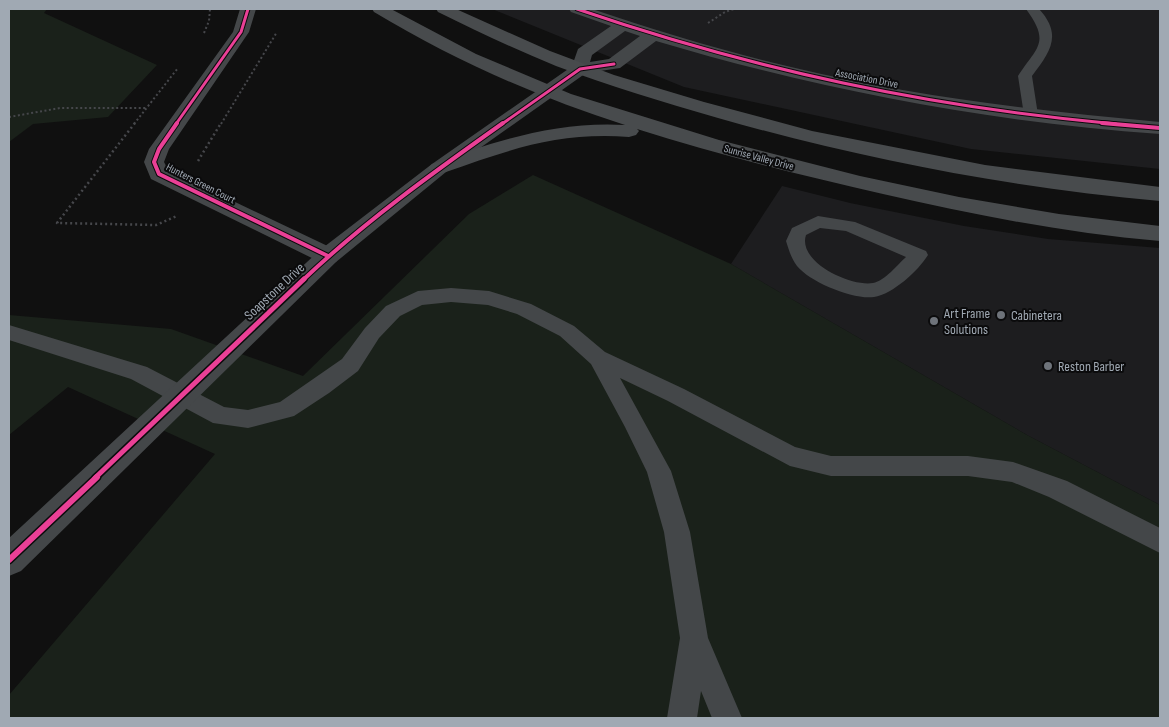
<svg xmlns="http://www.w3.org/2000/svg" width="1169" height="727" viewBox="0 0 1169 727" font-family="'Sofia Sans Condensed',sans-serif">
<rect width="100%" height="100%" fill="#101010"/>
<path fill="#1d1d1f" d="M 492,9 L 1160,9 L 1160,169 L 971,149 L 684,87 Z
M 782,186 L 850,203 L 964,226 L 1048,239 L 1160,248 L 1160,505 L 1027,435 L 731,264 Z"/>
<path fill="#1a211a" d="M 9,9 L 47,9 L 44,13 L 157,65 L 108,117 L 33,124 L 9,142 Z
M 533,175 L 731,264 L 1027,435 L 1160,505 L 1160,718 L 9,718 L 9,695 L 215,454 L 68,387 L 9,435 L 9,315 L 171,329 L 303,376 L 469,214 Z"/>
<g fill="none" stroke-linecap="round" stroke-linejoin="round">
<path stroke="#46474b" stroke-width="2" stroke-dasharray="2 2.5" stroke-linecap="butt" d="M 708,23 L 725,12 L 734,9
M 204,33 L 209,21 L 210,9
M 9,117 L 60,108 L 147,108
M 134,124 L 178,68
M 221,124 L 277,32"/>
<path stroke="#46474b" stroke-width="2.5" stroke-dasharray="2 3" stroke-linecap="butt" d="M 135,123 L 57,223 L 156,225 L 177,216
M 198,161 L 221,123"/>
<path fill="#444749" fill-rule="evenodd" d="M 1026,9 L 1039,9 C 1063,35 1050,52 1032,76 L 1038,115 L 1036,118 L 1026,118 L 1024,115 L 1018,76 C 1037,47 1051,43 1026,9 Z
M 818,216 L 855,222 L 926,251 L 928,255 C 918,271 893,294 874,297 C 853,300 810,282 797,266 C 791,258 789,250 786,241 L 792,228 ZM 820,228 L 846,231 L 906,257 C 898,264 885,281 873,283 C 851,287 797,262 806,235 Z
M 451,288 L 489,291 L 531,304 L 574,326 L 605,352 L 684,389 L 795,447 L 831,456 L 968,456 L 1013,462 L 1067,481 L 1160,528 L 1160,553 L 1049,497 L 1012,482 L 968,476 L 831,476 L 790,466 L 668,401 L 620,378 L 671,471 L 690,532 L 708,638 L 742,718 L 712,718 L 701,691 L 697,718 L 667,718 L 680,638 L 664,532 L 647,472 L 625,427 L 591,364 L 560,336 L 517,314 L 488,305 L 451,302 L 422,305 L 400,316 L 379,338 L 358,371 L 329,393 L 294,416 L 248,428 L 213,423 L 131,379 L 9,340 L 9,325 L 147,367 L 224,407 L 248,410 L 280,402 L 342,359 L 365,328 L 386,306 L 418,291 Z"/>
<path fill="#444749" fill-rule="evenodd" d="M 240,9 L 256,9 L 249,32 L 169,149 L 164,162 L 168,170 L 336,250 L 340,256 L 336,262 L 328,264 L 320,262 L 151,179 L 144,162 L 149,149 L 233,32 Z
M 569,9 L 592,9 C 657,31 723,51 791,67 C 912,96 1036,111 1160,122 L 1160,134 C 989,122 820,90 656,41 L 620,68 L 580,74 L 574,73 L 571,69 L 578,49 L 611,26 L 571,12 ZM 625,31 L 640,36 L 609,59 L 590,62 L 592,55 Z"/>
<path fill="#444749" fill-rule="evenodd" d="M 580,64 L 586,65 L 589,69 L 586,73 L 446,172 L 336,262 L 21,571 L 9,576 L 9,538 L 320,250 L 432,164 L 574,65 Z"/>
<path fill="#484b4d" fill-rule="evenodd" d="M 372,9 L 391,9 L 476,54 L 571,94 L 719,140 L 860,176 L 959,197 L 1059,214 L 1160,226 L 1160,241 C 1067,233 974,215 883,194 C 801,175 718,155 637,129 L 639,131 L 636,135 L 629,137 C 559,132 511,149 446,172 L 439,174 L 432,172 L 428,168 L 432,164 C 495,141 557,121 625,125 C 537,97 454,60 374,12 Z
M 436,9 L 456,9 L 550,51 L 614,75 L 704,102 L 812,131 L 985,165 L 1160,187 L 1160,201 C 1011,188 862,159 718,118 C 663,102 609,86 556,66 C 516,50 477,31 438,12 Z"/>
<defs>
<path id="cycleway-far3" d="M 577,9 C 755,70 929,107 1116,124
M 176,124 L 241,32 L 248,9
M 502,124 L 580,69 L 614,64"/>
<path id="cycleway-far2" d="M 177,123 L 159,149 L 154,162 L 159,174 L 328,256
M 1102,123 L 1160,128
M 303,280 C 364,222 434,172 503,123"/>
<path id="cycleway-far1" d="M 95,478 L 304,279"/>
<path id="cycleway" d="M 9,560 L 97,477"/>
</defs>
<use href="#cycleway-far3" stroke="#0b0b0c" stroke-width="5"/>
<use href="#cycleway-far2" stroke="#0b0b0c" stroke-width="6"/>
<use href="#cycleway-far1" stroke="#0b0b0c" stroke-width="8"/>
<use href="#cycleway" stroke="#0b0b0c" stroke-width="9"/>
<use href="#cycleway-far3" stroke="#ea4096" stroke-width="3"/>
<use href="#cycleway-far2" stroke="#ea4096" stroke-width="4"/>
<use href="#cycleway-far1" stroke="#ea4096" stroke-width="5"/>
<use href="#cycleway" stroke="#ea4096" stroke-width="6"/>
</g>
<g fill="#6e737a" stroke="#0b0b0c" stroke-width="2">
<circle cx="1001" cy="315" r="5"/>
<circle cx="934" cy="321" r="5"/>
<circle cx="1048" cy="366" r="5"/>
</g>
<g text-anchor="middle" stroke-width="4" stroke-linejoin="round" paint-order="stroke">
<g font-size="11" fill="#a0a9b3" stroke="#0b0b0c">
<text transform="translate(867 78) rotate(11)" y="4">Association Drive</text>
<text transform="translate(759 157) rotate(15)" y="4">Sunrise Valley Drive</text>
<text transform="translate(201 183) rotate(27)" y="4">Hunters Green Court</text>
</g>
<g font-size="14" fill="#a0a9b3" stroke="#0b0b0c">
<text transform="translate(274 291) rotate(-43)" y="5">Soapstone Drive</text>
</g>
<g font-size="14" fill="#a0a9b3" stroke="#0b0b0c" text-anchor="start">
<text x="944" y="318">Art Frame<tspan x="944" dy="16">Solutions</tspan></text>
<text x="1011" y="320">Cabinetera</text>
<text x="1058" y="371">Reston Barber</text>
</g>
</g>
<rect width="1169" height="727" fill="none" stroke="#a0a9b3" stroke-width="20"/>
</svg>
